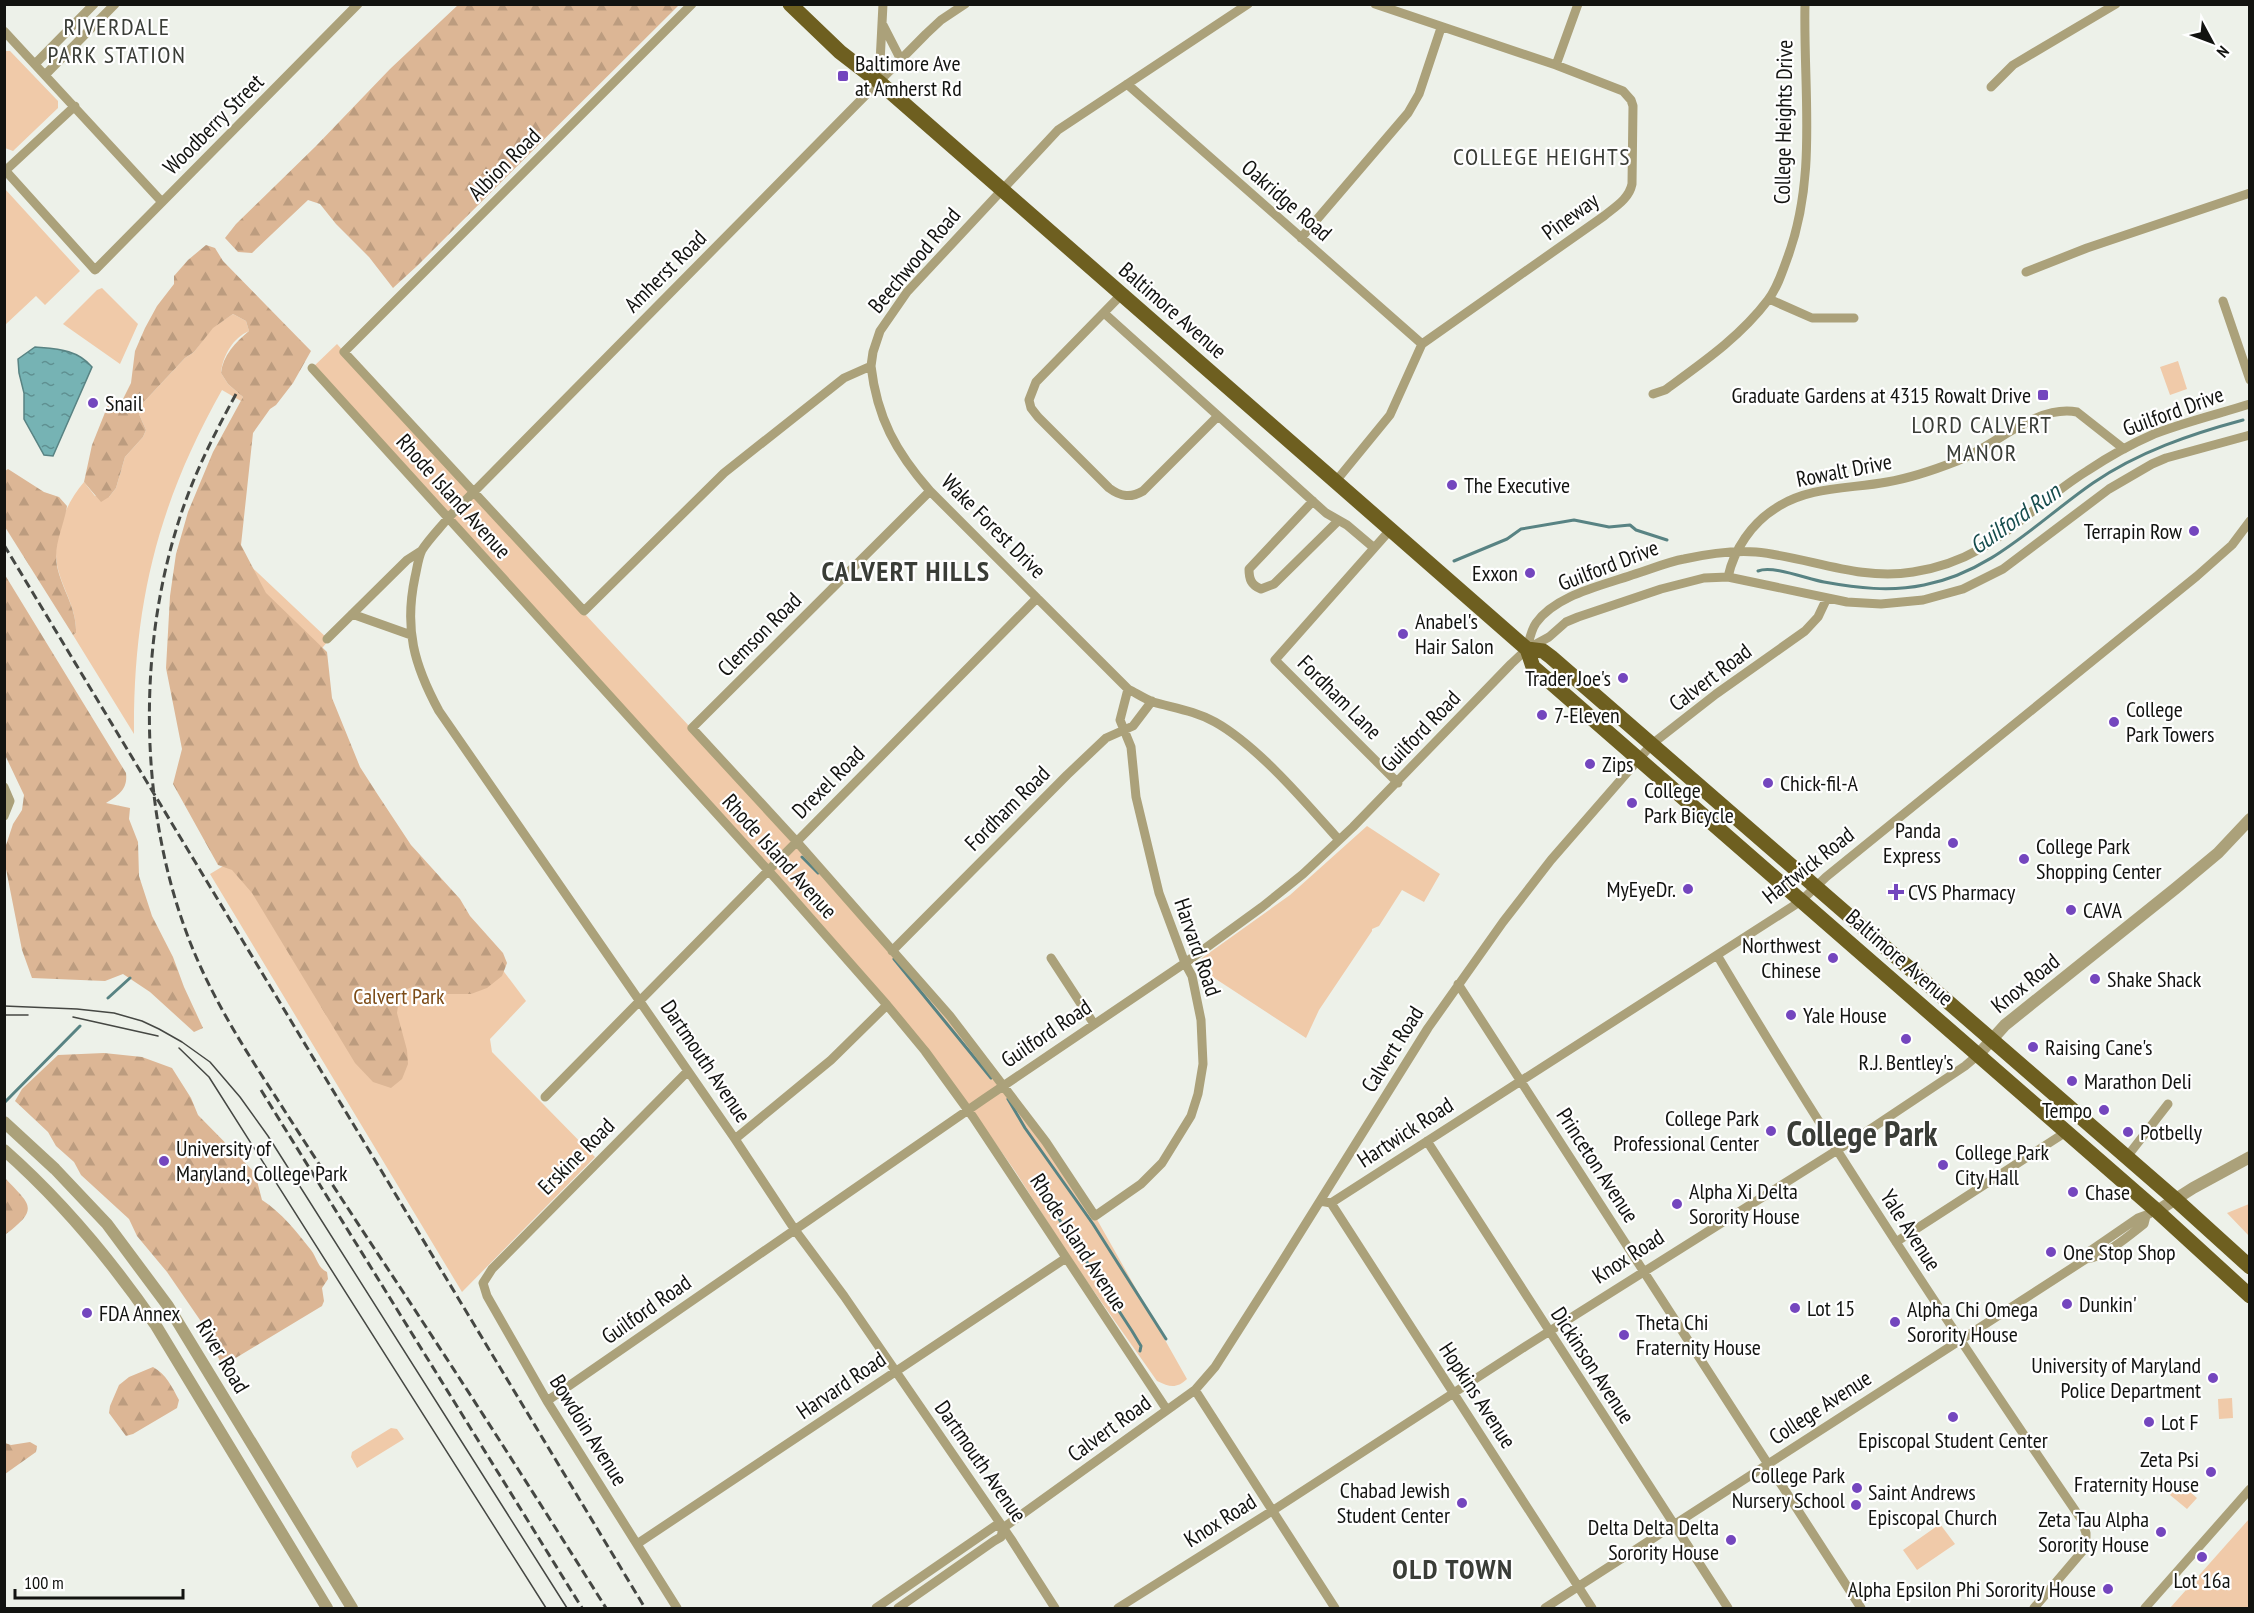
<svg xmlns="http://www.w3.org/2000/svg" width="2254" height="1613" viewBox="0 0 2254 1613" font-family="'PT Sans Narrow',sans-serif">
<defs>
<pattern id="forest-firs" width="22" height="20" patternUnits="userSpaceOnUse" patternTransform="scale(1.5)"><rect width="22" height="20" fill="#dcb695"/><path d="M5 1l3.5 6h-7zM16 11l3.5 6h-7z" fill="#bc9c7f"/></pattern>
<pattern id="water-ripples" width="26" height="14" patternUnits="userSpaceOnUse" patternTransform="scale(1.5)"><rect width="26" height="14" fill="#76b3b4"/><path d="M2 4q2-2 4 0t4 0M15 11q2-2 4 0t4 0" fill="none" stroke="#5f9091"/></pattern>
</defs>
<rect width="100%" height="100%" fill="#edf1e9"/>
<path fill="#f0caa9" d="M 5,51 L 10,51 L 58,101 L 58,108 L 13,151 L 5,148 Z
M 5,189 L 80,271 L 45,305 L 36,296 L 5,325 Z
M 102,288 L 138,324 L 120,364 L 63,324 L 97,290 Z
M 233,314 L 246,321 L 249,331 C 233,338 223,355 221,373 L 228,384 L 243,397 L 241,401 L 222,390 C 158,503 133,605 134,734 L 73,635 L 76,633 C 77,608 62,589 57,565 C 52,536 66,503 84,482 L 95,496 L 109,497 L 116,488 L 125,457 L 143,437 L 146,430 L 139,414 L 142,404 L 185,358 L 194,352 L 212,328 Z
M 337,344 L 464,484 L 796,841 L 950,1016 L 1095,1216 L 1187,1379 C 1176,1389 1170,1387 1157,1381 L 1069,1256 L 1015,1171 L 947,1075 L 312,368 Z
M 2178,361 L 2187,389 L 2170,395 L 2160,367 Z
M 242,558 L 329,640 L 305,668 L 355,774 L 526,1001 L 490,1039 L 492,1052 L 595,1157 L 462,1292 L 210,874 L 286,828 Z
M 1367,826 L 1440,874 L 1424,902 L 1402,890 L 1379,926 L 1372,929 L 1372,931 L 1319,1010 L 1306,1038 L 1199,968 L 1202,958 L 1290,895 Z
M 2249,1204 L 2249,1236 L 2227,1213 Z
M 2232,1398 L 2233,1418 L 2219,1419 L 2218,1399 Z
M 391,1428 L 397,1429 L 404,1439 L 357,1468 L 351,1457 L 352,1452 Z
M 2180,1483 L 2197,1498 L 2187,1509 L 2170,1495 Z
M 2249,1519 L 2249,1608 L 2170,1608 Z
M 1940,1524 L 1955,1544 L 1917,1570 L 1903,1550 Z"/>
<path fill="url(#forest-firs)" d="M 459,4 L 679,5 L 417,266 L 393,288 L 369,257 L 336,224 L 320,204 L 308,200 L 252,253 L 238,252 L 225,238 L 236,224 L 316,146 L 390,69 Z
M 206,245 L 215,248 L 223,261 L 311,351 L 293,383 L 276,405 L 270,409 L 253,433 L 241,545 L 266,593 L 327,652 L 332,698 L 360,767 L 376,792 L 411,845 L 460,899 L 470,916 L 503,953 L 507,963 L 502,976 L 487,988 L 471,994 L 448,994 L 412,987 L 403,991 L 399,999 L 397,1013 L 407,1050 L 408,1064 L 402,1079 L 391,1088 L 373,1082 L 355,1063 L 252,893 L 232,870 L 218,865 L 173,784 L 182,749 L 166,668 L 170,596 L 176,554 L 188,512 L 213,452 L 243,397 L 228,384 L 221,373 C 223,355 235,343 249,331 L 246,321 L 233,314 L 213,328 L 194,352 L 185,358 L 142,404 L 139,414 L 146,430 L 143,437 L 125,457 L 116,488 L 109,497 L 101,502 L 84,482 L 92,445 L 110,400 L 123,399 L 131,383 L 135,351 L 145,328 L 157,306 L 174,284 L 174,276 L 188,260 Z
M 8,469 L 44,492 L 59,497 L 67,506 C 64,526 53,545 57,566 C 62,590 77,608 76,633 L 73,635 L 5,527 L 5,471 Z
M 5,575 L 126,773 C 128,790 118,795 106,803 L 130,808 L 129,819 L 138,842 L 139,876 L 152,916 L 173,957 L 184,987 L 203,1028 L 194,1032 L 150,992 L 123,974 L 105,981 L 32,978 L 22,950 L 5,864 L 5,848 L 13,824 L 22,810 L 24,795 L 5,755 Z
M 104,1053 L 142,1057 L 172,1068 L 191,1098 L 198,1115 L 255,1173 L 262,1200 C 282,1213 296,1231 311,1250 C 317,1258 318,1268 327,1272 L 328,1279 L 322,1288 L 324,1301 L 322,1306 L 229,1362 L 223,1364 L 220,1361 L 200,1320 L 167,1272 L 137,1236 L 129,1219 L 81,1175 L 74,1162 L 56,1146 L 48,1132 L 15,1101 L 22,1089 L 58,1055 Z
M 5,1178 C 30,1205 40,1208 6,1234 L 4,1233 Z
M 153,1367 C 166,1374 172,1387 179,1400 L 177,1408 L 133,1434 L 126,1436 L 109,1413 L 110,1406 L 119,1385 L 129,1377 Z
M 30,1442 L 37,1446 L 36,1452 L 5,1474 L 5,1443 L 11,1445 Z"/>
<path fill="url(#water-ripples)" stroke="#588383" stroke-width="1.5" d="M 35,347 C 57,349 77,349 92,367 L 53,456 L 44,455 L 24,419 L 24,393 L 19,373 L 18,359 Z"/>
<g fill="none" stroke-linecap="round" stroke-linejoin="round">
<path stroke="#588383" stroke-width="3" d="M 1454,561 L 1507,539 L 1521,529 L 1574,520 L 1609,527 L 1630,525 L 1636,530 L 1667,540
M 1758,571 C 1773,565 1807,579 1824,582 C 1857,588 1890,592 1924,585 C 1992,572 2038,521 2093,483 C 2138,452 2191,434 2243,420
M 802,857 L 818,873
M 894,959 L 991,1078
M 108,998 L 130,978
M 1008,1099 L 1025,1128 L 1093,1224 L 1166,1339
M 5,1102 L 80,1026
M 1044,1196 L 1132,1331 L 1141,1346 L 1140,1351"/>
<path stroke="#aba17a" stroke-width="9" d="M 692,4 L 344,352 L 584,611 L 724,473 L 844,378 L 871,366 L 873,352 L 880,331 L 907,292 L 1058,130 L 1248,4
M 965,4 L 941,20 L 926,34 L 448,518 C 440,528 429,539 422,550 C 418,558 417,569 415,577 C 404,629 414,665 439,711 L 735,1139 L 795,1230 L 844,1296 L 1011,1539 L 1055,1608
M 883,25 L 901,60
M 4,31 L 162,202
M 36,63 L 94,4
M 1556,65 L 1578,4
M 46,74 L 115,4
M 879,82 L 883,4
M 1127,84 L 1422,344
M 1991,87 L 2013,65 L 2116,4
M 4,169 L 95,270 L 358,4
M 6,170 L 75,106
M 1301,238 L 1408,113 L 1419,94 L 1441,28
M 2026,272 L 2087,248 L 2250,193
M 1121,295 L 1036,382 L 1029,400 L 1031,408 L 1038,417 L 1109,488 C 1121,497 1131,498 1143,491 L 1218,416
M 1769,299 L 1812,318 L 1854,318
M 2223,301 L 2250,380
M 1104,313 L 1326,513 L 1347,525 L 1373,547
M 871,366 C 877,418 896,452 930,491 L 1128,689 C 1136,693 1145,699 1153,702 C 1174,708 1195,711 1215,722 C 1258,746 1306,803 1339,840
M 312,368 L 776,879 L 887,1005 L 925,1051 L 973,1117 L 1167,1410
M 1653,394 L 1665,390 C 1702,363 1740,337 1768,300 C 1777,288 1782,273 1787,259 C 1818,177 1803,90 1805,4
M 1336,481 L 1390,415 L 1422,344 L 1604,216 C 1615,207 1629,199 1632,184 L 1633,106 L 1631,100 L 1623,91 L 1556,65 L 1375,4
M 930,491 L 692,728 L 797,842 L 950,1016 L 1046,1142 L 1095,1216 L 1141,1184 L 1162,1163 L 1191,1116 L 1198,1094 L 1203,1064 L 1201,1020 L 1192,976 L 1185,963 L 1159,893 L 1136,797 L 1131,747 L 1120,720 L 1128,689
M 1313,501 L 1249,569 C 1249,579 1251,585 1261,589 L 1274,584 L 1338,521
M 1391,529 L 1275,660 L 1398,783
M 1728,577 C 1734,549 1752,523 1776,508 C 1809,486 1850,489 1887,482 C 1911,478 1934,470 1957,461 C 1994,447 2036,404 2077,412 L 2124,449
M 352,614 L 411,635
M 327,639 L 407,560 L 421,551
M 1527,649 C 1529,641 1531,630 1536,623 C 1556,595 1601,586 1632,575 C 1649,570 1667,562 1684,559 C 1707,554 1732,550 1756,552 C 1809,557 1858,581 1913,572 C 1993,560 2024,510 2087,471 C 2108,457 2131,444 2154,434 C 2185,422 2218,414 2250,404
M 4,787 L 10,801 L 4,816
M 892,951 L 1067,775 L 1106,738 L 1133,726 L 1152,701
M 1717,955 C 1831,1147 1955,1334 2081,1519 L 2086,1533 L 2086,1547 L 2034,1608
M 1051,958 L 1094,1024
M 1458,984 L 1861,1608
M 545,1097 L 1037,598
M 735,1139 L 831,1060 L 887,1005
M 1427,1141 L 1728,1608
M 2126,1158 L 2168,1104
M 1320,1201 L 1331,1203 L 1801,901 L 1826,877 L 2197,576 L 2232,545 L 2250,521
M 1331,1203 L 1592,1608
M 1896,1242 L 2066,1132
M 2086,1259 L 2090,1251 L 2138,1218 L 2149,1214
M 1195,1390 L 1335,1608
M 547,1401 L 984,1099 L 1185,963 L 1262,907 L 1303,874 L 1353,827 L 1511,664 L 1527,649 L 1549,637 L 1566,622 L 1578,617 L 1661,589 L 1704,578 L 1728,577 L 1847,602 L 1881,604 L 1923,600 L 1963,589 L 2003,569 L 2109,489 L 2152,464 L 2166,458 L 2250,435
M 637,1544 L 1066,1258
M 677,1608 L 547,1401 L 487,1296 L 483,1283 L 492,1269 L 688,1071
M 876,1608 L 995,1526 L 1003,1528
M 898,1608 L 994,1541 L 1001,1537 L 1003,1528 L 1195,1390 L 1215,1367 L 1280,1265 L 1428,1028 L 1503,922 L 1551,860 L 1652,744 L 1716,694 L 1805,631 L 1818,617 L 1827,598
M 1118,1608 L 1272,1511 L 1526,1346 L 1866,1132 L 1965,1066 L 1978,1055
M 1545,1608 L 2086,1259 C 2103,1258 2130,1235 2144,1224 L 2146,1216
M 2145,1608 L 2250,1489"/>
<path stroke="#aba17a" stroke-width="12" d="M 1978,1055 L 2005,1025 L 2176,888 L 2218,853 L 2250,819
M 4,1122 L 55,1169 L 107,1224 L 168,1306 L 352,1608
M 4,1150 C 63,1202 111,1260 155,1324 L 327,1608
M 2157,1211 L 2193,1188 L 2250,1157"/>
<path stroke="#6e5f20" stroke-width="15" d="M 790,4 L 840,52 L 879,82 L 1527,649 L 1543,651 L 1551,657 L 2175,1199 L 2250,1267
M 1527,649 L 1533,667 L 2157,1211 L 2250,1296"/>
<path stroke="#454743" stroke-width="1.5" d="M 4,1006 L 77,1009 L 114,1013 L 142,1021 L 159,1029 L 182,1042 L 210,1062 L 240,1097 L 268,1136 L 567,1608
M 4,1015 L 28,1015
M 73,1017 L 158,1036
M 179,1048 L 209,1077 L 546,1608"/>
<path stroke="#454743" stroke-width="3" stroke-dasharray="9 4.5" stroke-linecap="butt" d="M 236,394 C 212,438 190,482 176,530 C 134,668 141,839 202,970 C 221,1011 245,1050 270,1088 C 304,1141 339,1195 374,1248 C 453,1367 530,1487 606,1608
M 4,545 L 645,1608
M 261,1090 L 582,1608"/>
</g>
<g fill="#7446be" stroke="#fff" stroke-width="2">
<rect x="837" y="70" width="12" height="12" rx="3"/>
<rect x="2037" y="389" width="12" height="12" rx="3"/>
<circle cx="93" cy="403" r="6"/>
<circle cx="1452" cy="485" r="6"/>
<circle cx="2194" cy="531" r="6"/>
<circle cx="1530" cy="573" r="6"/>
<circle cx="1403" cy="634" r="6"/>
<circle cx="1623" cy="678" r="6"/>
<circle cx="1542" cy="715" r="6"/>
<circle cx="2114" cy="722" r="6"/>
<circle cx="1590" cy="764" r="6"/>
<circle cx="1768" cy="783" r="6"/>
<circle cx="1632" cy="803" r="6"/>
<circle cx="1953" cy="843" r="6"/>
<circle cx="2024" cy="859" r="6"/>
<circle cx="1688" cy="889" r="6"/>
<path d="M1893 883h6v6h6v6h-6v6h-6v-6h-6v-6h6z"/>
<circle cx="2071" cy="910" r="6"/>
<circle cx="1833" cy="958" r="6"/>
<circle cx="2095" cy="979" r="6"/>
<circle cx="1791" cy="1015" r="6"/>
<circle cx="1906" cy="1039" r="6"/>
<circle cx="2033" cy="1047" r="6"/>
<circle cx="2072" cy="1081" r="6"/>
<circle cx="2104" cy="1110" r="6"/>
<circle cx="1771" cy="1131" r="6"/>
<circle cx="2128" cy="1132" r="6"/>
<circle cx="164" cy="1161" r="6"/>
<circle cx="1943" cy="1165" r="6"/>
<circle cx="2073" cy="1192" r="6"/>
<circle cx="1677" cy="1204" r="6"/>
<circle cx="2051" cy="1252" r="6"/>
<circle cx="2067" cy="1304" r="6"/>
<circle cx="1795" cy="1308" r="6"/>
<circle cx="87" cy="1313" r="6"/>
<circle cx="1895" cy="1322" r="6"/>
<circle cx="1624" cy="1335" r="6"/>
<circle cx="2213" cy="1378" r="6"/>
<circle cx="1953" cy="1417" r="6"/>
<circle cx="2149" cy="1422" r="6"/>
<circle cx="2211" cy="1472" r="6"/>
<circle cx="1857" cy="1488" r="6"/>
<circle cx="1462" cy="1503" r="6"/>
<circle cx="1856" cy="1505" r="6"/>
<circle cx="2161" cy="1532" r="6"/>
<circle cx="1731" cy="1540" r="6"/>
<circle cx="2202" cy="1557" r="6"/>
<circle cx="2108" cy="1589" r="6"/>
</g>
<g text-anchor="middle" stroke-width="4.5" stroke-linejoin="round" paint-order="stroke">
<g font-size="22" fill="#121310" stroke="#fff" text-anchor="start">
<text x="855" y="71">Baltimore Ave<tspan x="855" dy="25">at Amherst Rd</tspan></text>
<text x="2031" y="403" text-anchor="end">Graduate Gardens at 4315 Rowalt Drive</text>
<text x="105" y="411">Snail</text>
<text x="1464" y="493">The Executive</text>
<text x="2182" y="539" text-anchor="end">Terrapin Row</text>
<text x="1518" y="581" text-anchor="end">Exxon</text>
<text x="1415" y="629">Anabel's<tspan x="1415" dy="25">Hair Salon</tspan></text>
<text x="1611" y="686" text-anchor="end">Trader Joe's</text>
<text x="2126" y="717">College<tspan x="2126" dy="25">Park Towers</tspan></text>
<text x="1554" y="723">7-Eleven</text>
<text x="1602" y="772">Zips</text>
<text x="1780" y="791">Chick-fil-A</text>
<text x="1644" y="798">College<tspan x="1644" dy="25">Park Bicycle</tspan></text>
<text x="1941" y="838" text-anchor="end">Panda<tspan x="1941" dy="25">Express</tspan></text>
<text x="2036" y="854">College Park<tspan x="2036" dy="25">Shopping Center</tspan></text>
<text x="1676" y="897" text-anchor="end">MyEyeDr.</text>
<text x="1908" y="900">CVS Pharmacy</text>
<text x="2083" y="918">CAVA</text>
<text x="1821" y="953" text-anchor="end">Northwest<tspan x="1821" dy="25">Chinese</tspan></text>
<text x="2107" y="987">Shake Shack</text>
<text x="1803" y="1023">Yale House</text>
<text x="2045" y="1055">Raising Cane's</text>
<text x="1906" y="1070" text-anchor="middle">R.J. Bentley's</text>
<text x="2084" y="1089">Marathon Deli</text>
<text x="2092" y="1118" text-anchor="end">Tempo</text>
<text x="1759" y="1126" text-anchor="end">College Park<tspan x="1759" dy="25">Professional Center</tspan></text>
<text x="2140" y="1140">Potbelly</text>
<text x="176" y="1156">University of<tspan x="176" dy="25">Maryland, College Park</tspan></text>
<text x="1955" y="1160">College Park<tspan x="1955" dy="25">City Hall</tspan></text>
<text x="1689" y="1199">Alpha Xi Delta<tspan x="1689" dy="25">Sorority House</tspan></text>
<text x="2085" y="1200">Chase</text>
<text x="2063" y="1260">One Stop Shop</text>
<text x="2079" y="1312">Dunkin'</text>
<text x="1807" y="1316">Lot 15</text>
<text x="1907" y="1317">Alpha Chi Omega<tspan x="1907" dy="25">Sorority House</tspan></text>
<text x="99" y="1321">FDA Annex</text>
<text x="1636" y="1330">Theta Chi<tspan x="1636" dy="25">Fraternity House</tspan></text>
<text x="2201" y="1373" text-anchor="end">University of Maryland<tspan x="2201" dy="25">Police Department</tspan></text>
<text x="2161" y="1430">Lot F</text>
<text x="1953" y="1448" text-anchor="middle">Episcopal Student Center</text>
<text x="2199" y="1467" text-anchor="end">Zeta Psi<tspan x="2199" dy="25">Fraternity House</tspan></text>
<text x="1845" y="1483" text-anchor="end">College Park<tspan x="1845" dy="25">Nursery School</tspan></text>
<text x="1450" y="1498" text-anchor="end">Chabad Jewish<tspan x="1450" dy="25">Student Center</tspan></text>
<text x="1868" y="1500">Saint Andrews<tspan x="1868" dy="25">Episcopal Church</tspan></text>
<text x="2149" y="1527" text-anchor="end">Zeta Tau Alpha<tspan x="2149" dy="25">Sorority House</tspan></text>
<text x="1719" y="1535" text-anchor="end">Delta Delta Delta<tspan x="1719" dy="25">Sorority House</tspan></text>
<text x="2202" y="1588" text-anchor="middle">Lot 16a</text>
<text x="2096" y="1597" text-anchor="end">Alpha Epsilon Phi Sorority House</text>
</g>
<g font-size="22" fill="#121310" stroke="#fff">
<text transform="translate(1783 122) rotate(-89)" y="8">College Heights Drive</text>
<text transform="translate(213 124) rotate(-45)" y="8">Woodberry Street</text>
<text transform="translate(504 164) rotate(-45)" y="8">Albion Road</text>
<text transform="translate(1287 200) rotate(41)" y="8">Oakridge Road</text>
<text transform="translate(1570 216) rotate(-36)" y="8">Pineway</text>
<text transform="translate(914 260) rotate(-50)" y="8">Beechwood Road</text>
<text transform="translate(665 271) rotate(-45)" y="8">Amherst Road</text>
<text transform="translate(1173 310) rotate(41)" y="8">Baltimore Avenue</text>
<text transform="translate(2173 411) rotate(-20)" y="8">Guilford Drive</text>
<text transform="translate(1844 470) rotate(-11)" y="8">Rowalt Drive</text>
<text transform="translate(454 496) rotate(48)" y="8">Rhode Island Avenue</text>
<text transform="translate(994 526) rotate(45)" y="8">Wake Forest Drive</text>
<text transform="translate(1608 565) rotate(-21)" y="8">Guilford Drive</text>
<text transform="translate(759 634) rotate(-45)" y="8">Clemson Road</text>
<text transform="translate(1710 677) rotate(-37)" y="8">Calvert Road</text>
<text transform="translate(1340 697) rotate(45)" y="8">Fordham Lane</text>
<text transform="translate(1420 731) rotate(-46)" y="8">Guilford Road</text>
<text transform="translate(828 782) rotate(-45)" y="8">Drexel Road</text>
<text transform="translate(1007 808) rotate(-45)" y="8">Fordham Road</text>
<text transform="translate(780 856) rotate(48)" y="8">Rhode Island Avenue</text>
<text transform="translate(1808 865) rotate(-38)" y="8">Hartwick Road</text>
<text transform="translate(1198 947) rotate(71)" y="8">Harvard Road</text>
<text transform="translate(1900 957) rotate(41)" y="8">Baltimore Avenue</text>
<text transform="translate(2025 983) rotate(-39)" y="8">Knox Road</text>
<text transform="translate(1046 1033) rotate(-34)" y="8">Guilford Road</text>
<text transform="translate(1392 1049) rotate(-58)" y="8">Calvert Road</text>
<text transform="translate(706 1061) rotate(56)" y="8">Dartmouth Avenue</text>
<text transform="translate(1405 1132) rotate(-33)" y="8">Hartwick Road</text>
<text transform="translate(576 1156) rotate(-45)" y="8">Erskine Road</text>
<text transform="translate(1598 1165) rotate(57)" y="8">Princeton Avenue</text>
<text transform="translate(1911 1230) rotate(57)" y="8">Yale Avenue</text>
<text transform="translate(1079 1242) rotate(57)" y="8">Rhode Island Avenue</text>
<text transform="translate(1628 1256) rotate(-33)" y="8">Knox Road</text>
<text transform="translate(646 1309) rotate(-35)" y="8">Guilford Road</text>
<text transform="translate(223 1356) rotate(59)" y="8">River Road</text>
<text transform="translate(1593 1365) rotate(57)" y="8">Dickinson Avenue</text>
<text transform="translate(841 1385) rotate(-34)" y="8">Harvard Road</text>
<text transform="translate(1478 1395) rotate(57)" y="8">Hopkins Avenue</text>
<text transform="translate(1820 1407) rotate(-33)" y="8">College Avenue</text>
<text transform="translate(1109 1428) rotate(-36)" y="8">Calvert Road</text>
<text transform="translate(589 1430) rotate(58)" y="8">Bowdoin Avenue</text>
<text transform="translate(981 1461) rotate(55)" y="8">Dartmouth Avenue</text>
<text transform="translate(1220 1520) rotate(-32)" y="8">Knox Road</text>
</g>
<g font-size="22" fill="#7c4b16" stroke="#fff">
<text x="399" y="1004">Calvert Park</text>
</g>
<g font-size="24" letter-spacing="1.5" fill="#3a3d37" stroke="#fff">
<text x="117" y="35">RIVERDALE<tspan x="117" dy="28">PARK STATION</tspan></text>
<text x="1542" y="165">COLLEGE HEIGHTS</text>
<text x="1982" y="433">LORD CALVERT<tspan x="1982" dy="28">MANOR</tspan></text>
</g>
<g font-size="24" font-style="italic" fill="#174d4e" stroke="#fff">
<text transform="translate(2015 519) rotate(-35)" y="8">Guilford Run</text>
</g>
<g font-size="28" font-weight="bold" letter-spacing="1.5" fill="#3a3d37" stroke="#fff">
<text x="906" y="581">CALVERT HILLS</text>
<text x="1453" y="1579">OLD TOWN</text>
</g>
<g font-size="34" font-weight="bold" fill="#3a3d37" stroke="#fff">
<text x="1862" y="1146">College Park</text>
</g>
</g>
<rect width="2254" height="1613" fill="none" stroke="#121310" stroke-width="12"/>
<g transform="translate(2212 42) rotate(131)" stroke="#ffffff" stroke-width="4.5" paint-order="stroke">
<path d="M0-4.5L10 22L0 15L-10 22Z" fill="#121310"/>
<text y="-9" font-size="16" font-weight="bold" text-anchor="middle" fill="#121310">N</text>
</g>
<path d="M15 1589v9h168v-9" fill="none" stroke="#121310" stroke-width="3"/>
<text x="24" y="1589" font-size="18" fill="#121310" stroke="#ffffff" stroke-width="4.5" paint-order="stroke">100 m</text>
</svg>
